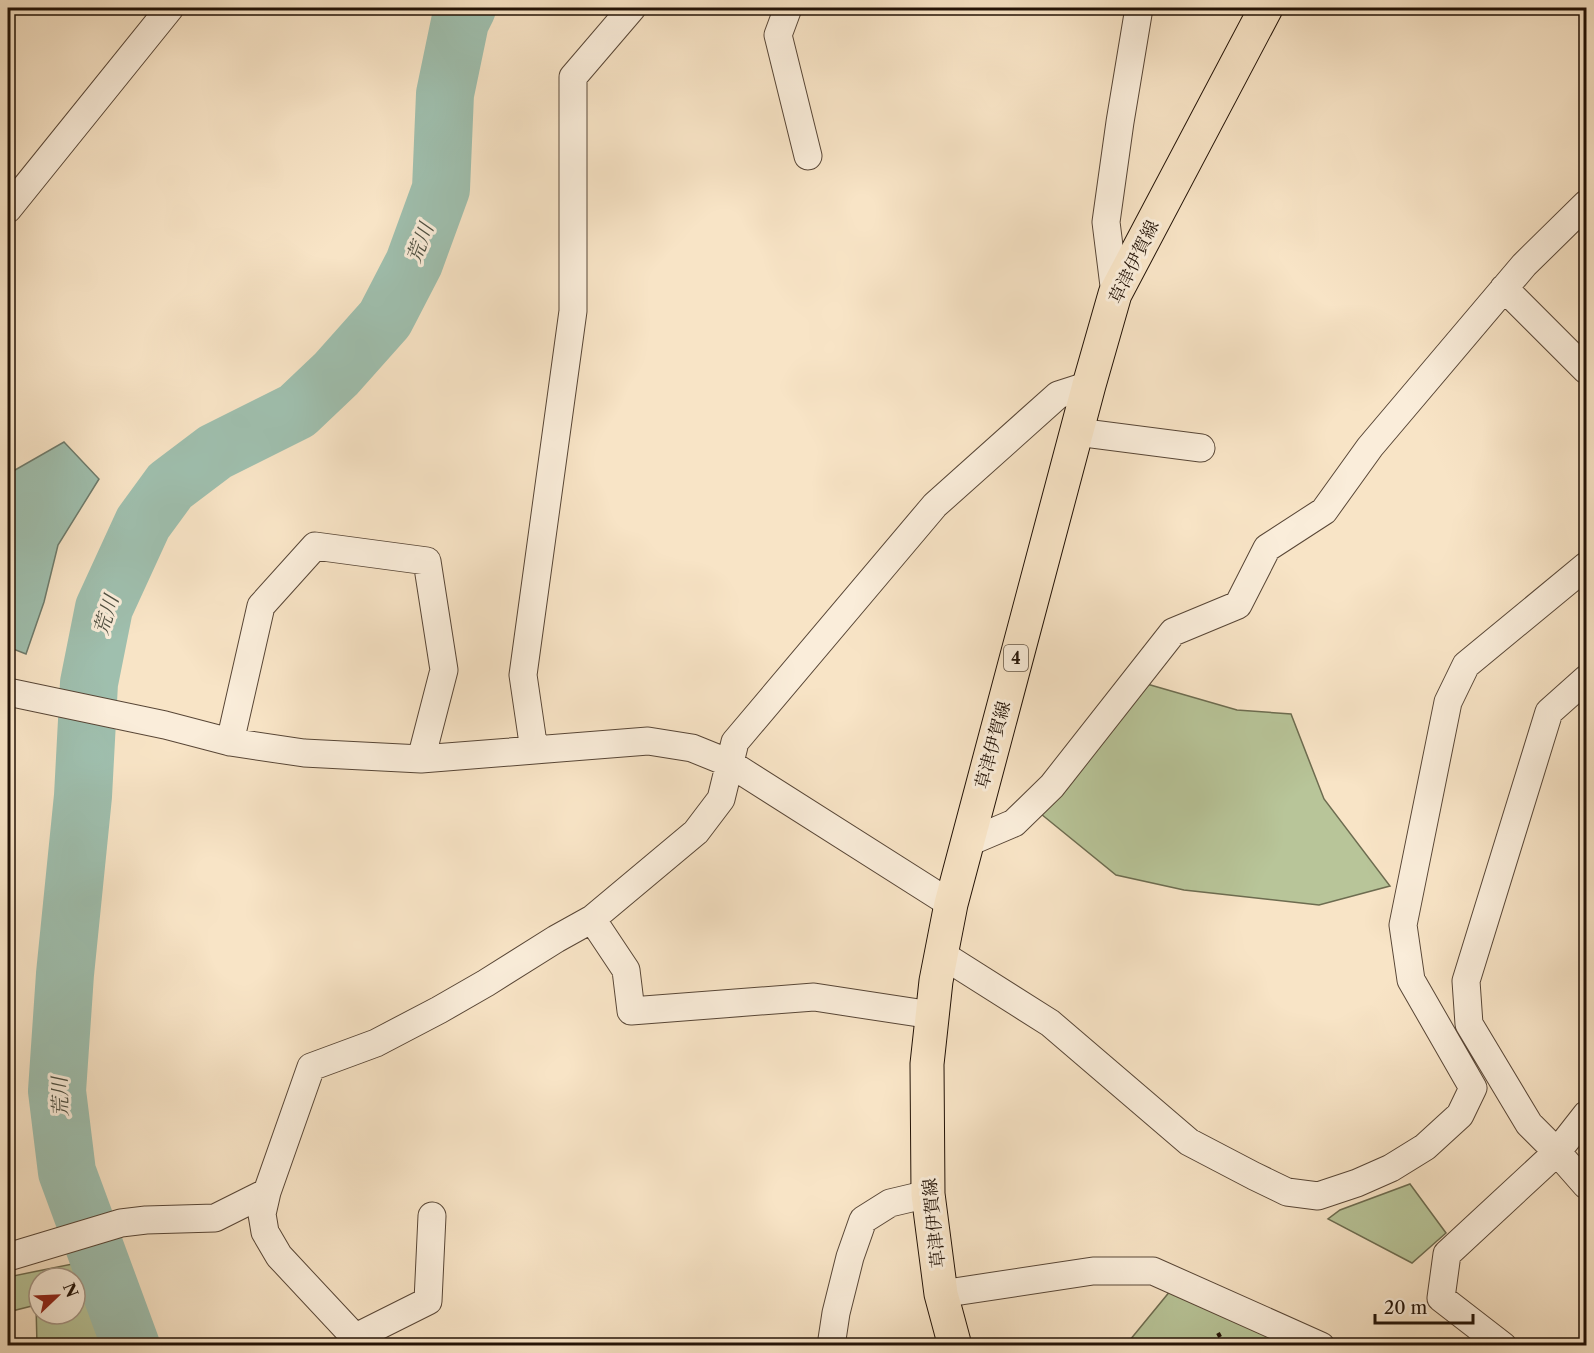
<svg xmlns="http://www.w3.org/2000/svg" width="1594" height="1353" viewBox="0 0 1594 1353" font-family="'Libre Caslon Text','Noto Serif JP',serif">
<rect width="100%" height="100%" fill="#f8e4c6"/>
<filter id="stains"><feTurbulence type="fractalNoise" baseFrequency=".00333" numOctaves="4"/><feColorMatrix values="0 0 0 0 .2 0 0 0 0 .09 0 0 0 0 .02 0 0 0 .5 -.17"/></filter>
<radialGradient id="worn" r=".72"><stop offset=".6" stop-color="#630" stop-opacity="0"/><stop offset="1" stop-color="#630" stop-opacity=".3"/></radialGradient>
<path fill="#b8c599" stroke="#6d6c50" stroke-width="1.5" fill-rule="evenodd" d="M 1147,684 L 1237,710 L 1291,714 L 1324,799 L 1390,886 L 1319,905 L 1184,890 L 1116,875 L 1041,814 Z
M 1410,1184 L 1446,1233 L 1412,1263 L 1328,1219 L 1340,1210 Z
M 102,1258 L 138,1345 L 37,1345 L 36,1305 L 8,1312 L 8,1277 ZM 39,1278 L 75,1278 L 75,1314 L 39,1314 Z
M 1171,1290 L 1291,1346 L 1125,1346 Z"/>
<path fill="#9fbfae" stroke="#6d7a6b" stroke-width="1.5" d="M 64,442 L 99,479 L 58,545 L 44,602 L 26,654 L 8,647 L 8,474 Z"/>
<g fill="none" stroke-linecap="round" stroke-linejoin="round">
<path stroke="#9fbfae" stroke-width="58" d="M 131,1346 L 67,1172 L 57,1091 L 65,974 L 83,796 L 89,683 L 104,608 L 143,523 L 170,486 L 215,452 L 297,411 L 336,374 L 385,319 L 414,263 L 441,189 L 445,94 L 460,22 L 467,8"/>
<defs>
<path id="street" d="M 788,8 L 778,35 L 808,156
M 8,209 L 170,8
M 1504,288 L 1586,370
M 1115,294 L 1106,222 L 1120,122 L 1139,8
M 1077,432 L 1201,448
M 1586,679 L 1549,712 L 1466,981 L 1469,1024 L 1529,1124 L 1557,1152 L 1586,1185
M 8,692 L 165,725 L 230,742 L 304,753 L 421,759 L 648,741 L 692,748 L 729,763 L 951,904
M 230,742 L 261,606 L 315,546 L 427,561 L 444,670 L 421,759
M 534,750 L 523,675 L 573,311 L 573,77 L 632,8
M 967,843 L 1014,823 L 1052,786 L 1173,632 L 1238,605 L 1267,548 L 1324,511 L 1370,447 L 1524,265 L 1586,204
M 592,919 L 626,970 L 631,1011 L 814,997 L 932,1015
M 941,954 L 1050,1023 L 1189,1142 L 1254,1176 L 1287,1192 L 1318,1196 L 1357,1183 L 1391,1168 L 1425,1147 L 1460,1115 L 1473,1088 L 1411,980 L 1403,925 L 1448,702 L 1466,665 L 1586,566
M 8,1257 L 121,1223 L 146,1220 L 215,1218 L 267,1192
M 941,1294 L 1093,1271 L 1153,1271 L 1321,1346
M 356,1337 L 428,1301 L 432,1216
M 363,1346 L 279,1256 L 265,1232 L 262,1214 L 267,1192 L 311,1067 L 376,1043 L 439,1010 L 486,983 L 556,939 L 592,919 L 696,832 L 721,799 L 735,742 L 935,505 L 1058,395 L 1089,385
M 831,1346 L 836,1313 L 850,1257 L 863,1220 L 890,1203 L 928,1194
M 1503,1346 L 1441,1298 L 1447,1254 L 1557,1152 L 1586,1115"/>
<path id="primary" d="M 955,1346 L 941,1294 L 928,1194 L 927,1064 L 936,981 L 951,904 L 1089,385 L 1115,294 L 1266,8"/>
</defs>
<use href="#street" stroke="#584636" stroke-width="29"/>
<use href="#primary" stroke="#221206" stroke-width="35"/>
<path stroke="#221206" stroke-width="4" stroke-dasharray="4.5 3" stroke-linecap="butt" d="M 1218,1333 L 1225,1346"/>
<use href="#street" stroke="#faedda" stroke-width="27"/>
<use href="#primary" stroke="#f8e4c6" stroke-width="33"/>
</g>
<g text-anchor="middle" stroke-width="6" stroke-linejoin="round" paint-order="stroke">
<rect fill="#faedda" stroke="#635446" stroke-width="1.5" x="1004" y="645" width="24" height="26" rx="4.5"/>
<g font-size="16" font-weight="bold" fill="#221206">
<text x="1016" y="664">4</text>
</g>
<g font-size="18" fill="#221206" stroke="#faedda">
<text transform="translate(1134 262) rotate(-64)" y="6">草津伊賀線</text>
<text transform="translate(993 745) rotate(-75)" y="6">草津伊賀線</text>
<text transform="translate(934 1223) rotate(-96)" y="6">草津伊賀線</text>
</g>
<g font-size="20" font-style="italic" fill="#4e4f41" stroke="#faedda">
<text transform="translate(420 243) rotate(-69)" y="7">荒川</text>
<text transform="translate(106 615) rotate(-73)" y="7">荒川</text>
<text transform="translate(60 1097) rotate(-92)" y="7">荒川</text>
</g>
</g>
<rect width="1594" height="1353" fill="none" stroke="#f8e4c6" stroke-width="30"/>
<rect x="9" y="9" width="1576" height="1335" fill="none" stroke="#221206" stroke-width="3"/>
<rect x="15" y="15" width="1564" height="1323" fill="none" stroke="#221206" stroke-width="1.5"/>
<g transform="translate(57 1296) rotate(67)"><circle r="28" fill="#faedda" stroke="#a49585" stroke-width="1.5"/>
<path d="M0-4.5L10 22L0 15L-10 22Z" fill="#8f2418"/>
<text y="-9" font-size="16" font-weight="bold" text-anchor="middle" fill="#221206">N</text>
</g>
<path d="M1375 1314v9h98v-9" fill="none" stroke="#221206" stroke-width="3"/>
<text x="1384" y="1314" font-size="18" fill="#221206" stroke="#faedda" stroke-width="4.5" paint-order="stroke">20 m</text>
<rect width="100%" height="100%" filter="url(#stains)"/>
<rect width="100%" height="100%" fill="url(#worn)"/>
</svg>
